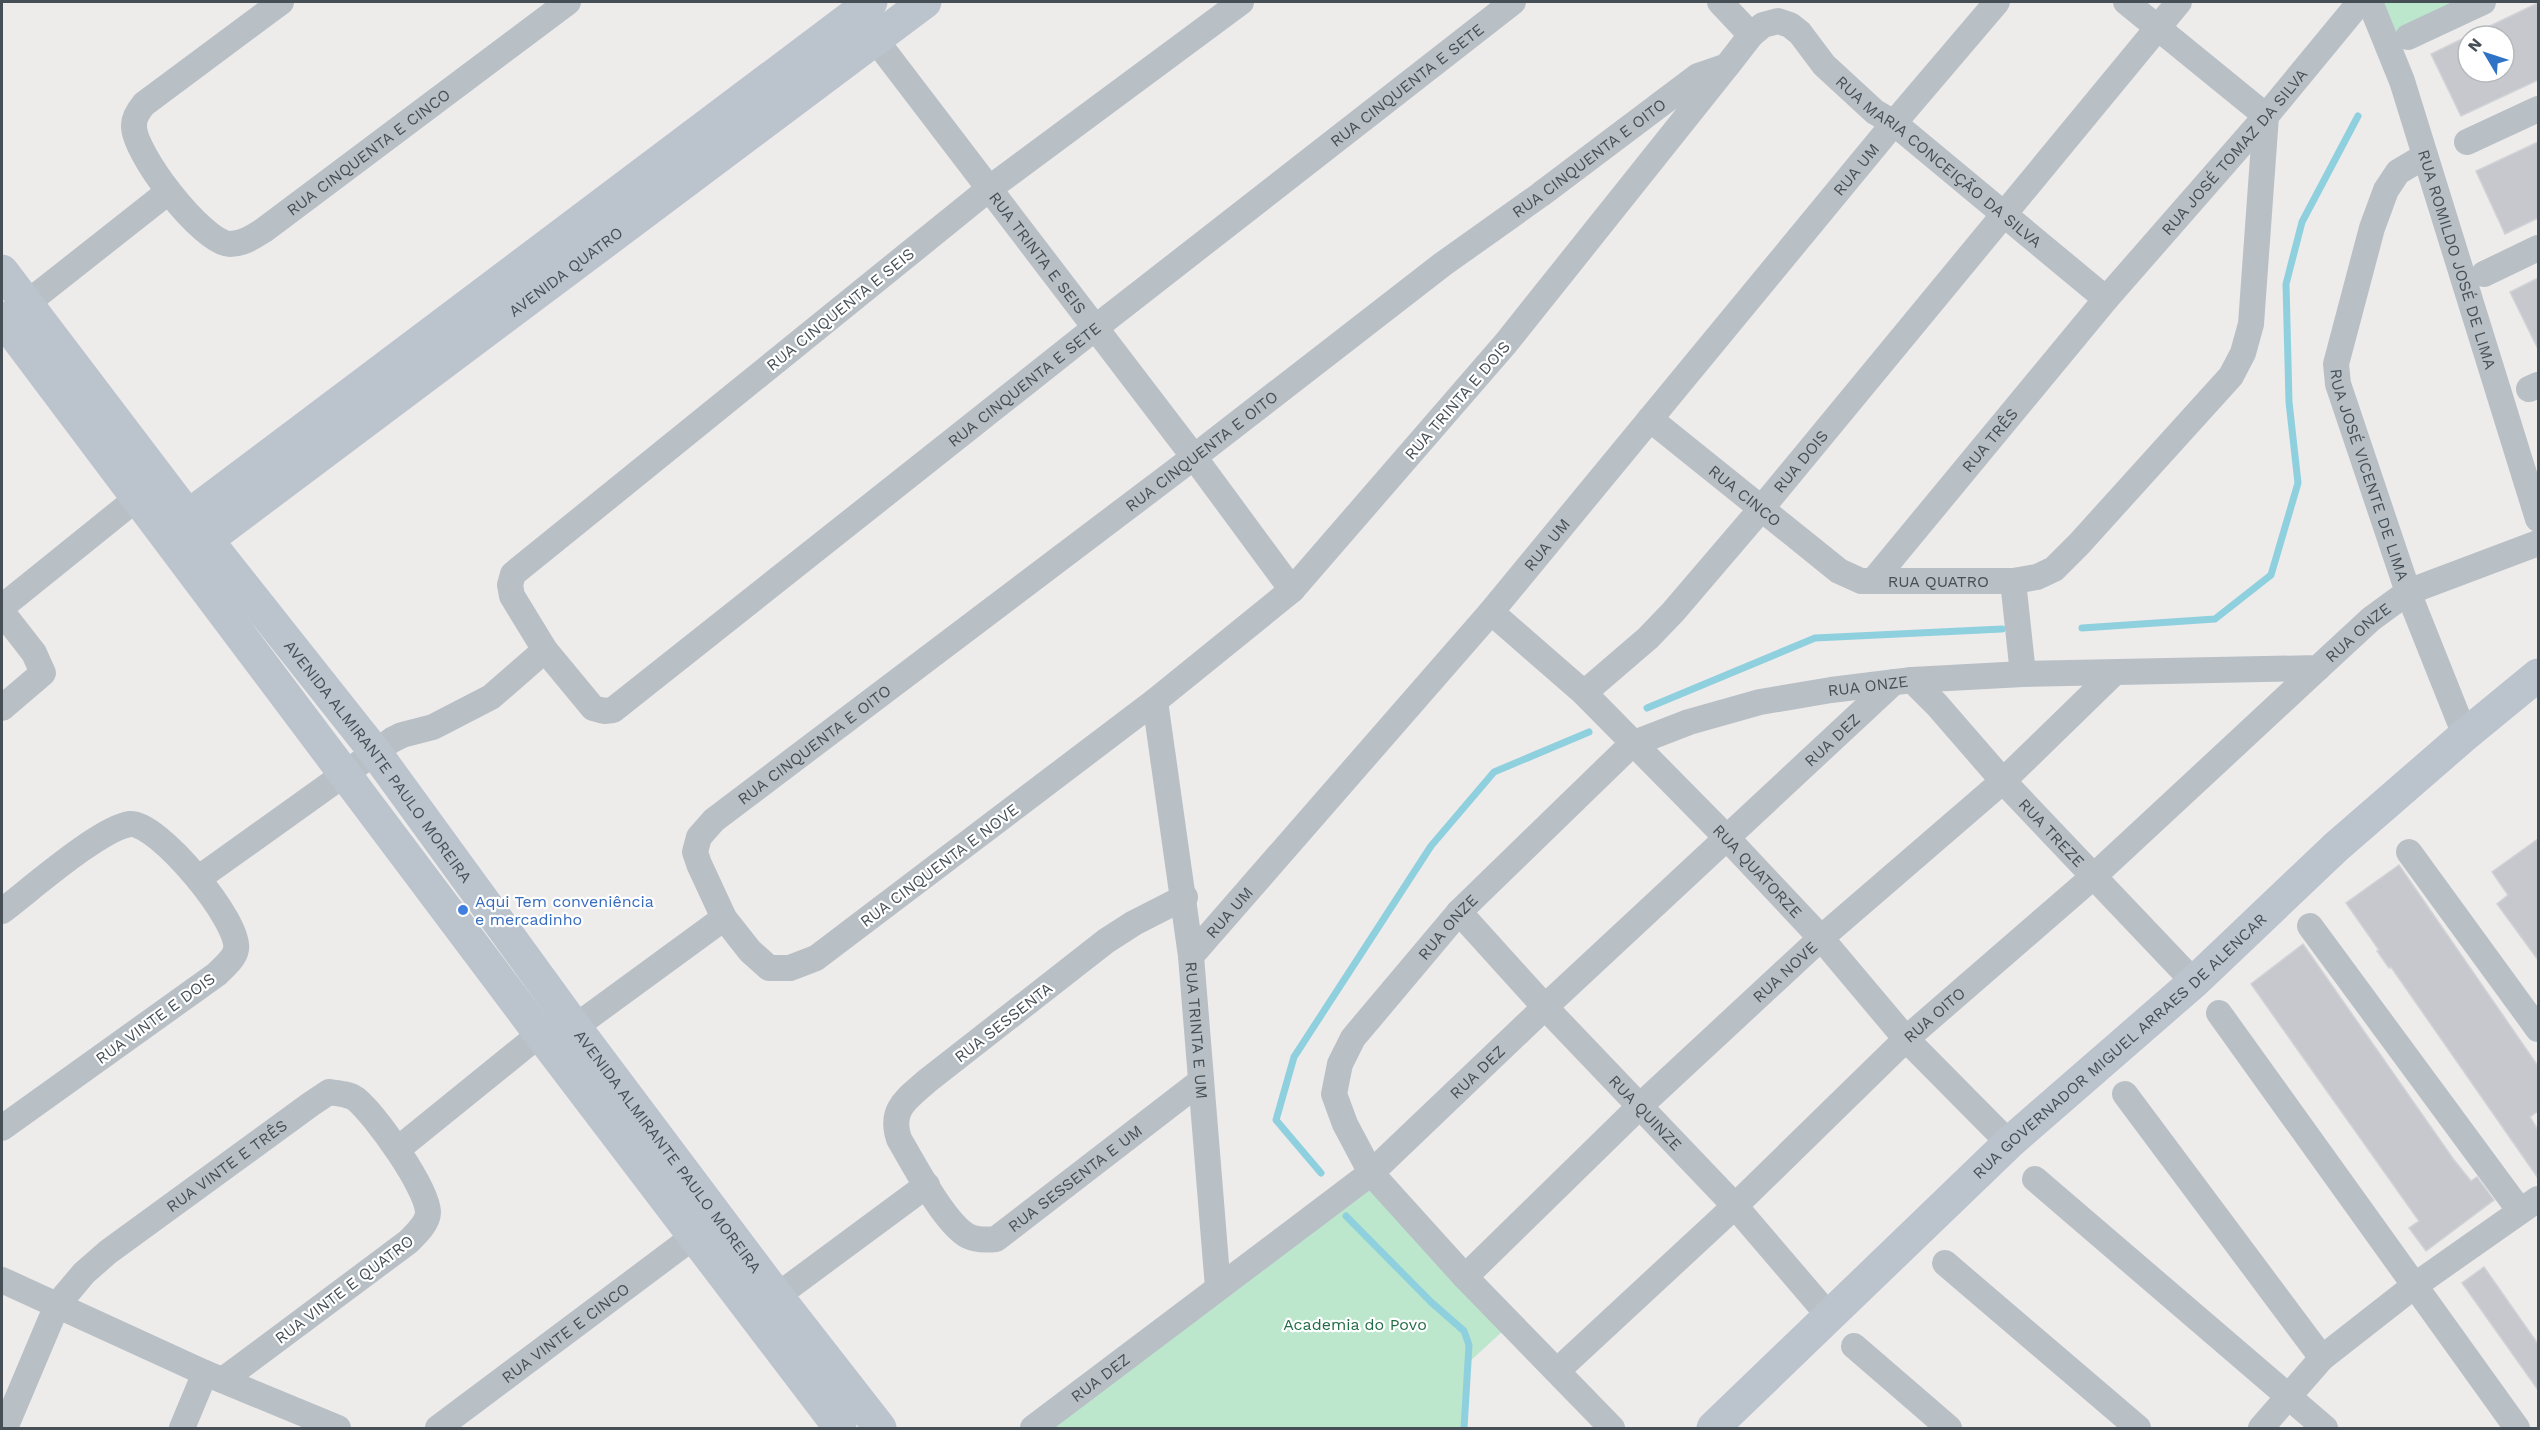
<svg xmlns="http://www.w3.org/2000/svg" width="2540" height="1430" viewBox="0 0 2540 1430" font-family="'Work Sans',sans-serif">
<rect width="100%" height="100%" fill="#eeebeb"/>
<path fill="#bde7cd" d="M 2382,2 L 2466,2 L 2394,36 Z
M 1368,1183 L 1503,1331 L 1468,1363 L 1464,1428 L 1045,1428 Z"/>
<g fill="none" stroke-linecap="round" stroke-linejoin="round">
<path stroke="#8fd0df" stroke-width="7" d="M 2082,628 L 2215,619 L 2271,575 L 2298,483 L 2289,402 L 2286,284 L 2302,222 L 2358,116
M 1647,708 L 1815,638 L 2002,629
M 1321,1173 L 1276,1120 L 1294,1057 L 1431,846 L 1494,772 L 1589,732
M 1346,1216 L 1431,1302 L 1464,1331 L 1469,1345 L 1464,1428"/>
</g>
<path fill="#c6c8ce" stroke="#d0d2d6" stroke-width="1.5" d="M 2538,3 L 2538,80 L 2461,116 L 2431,54 L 2468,36 L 2468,72 L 2504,72 L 2504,36 L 2469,36 Z
M 2538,142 L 2538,218 L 2505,234 L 2476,171 Z
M 2538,278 L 2538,349 L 2510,292 Z
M 2538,839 L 2538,960 L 2497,904 L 2508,895 L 2492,872 Z
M 2399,865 L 2538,1066 L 2538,1111 L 2530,1117 L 2538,1130 L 2538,1178 L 2391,967 L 2389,968 L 2377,951 L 2379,950 L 2346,903 Z
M 2303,944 L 2454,1160 L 2471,1181 L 2477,1177 L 2494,1200 L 2426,1251 L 2409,1228 L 2419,1221 L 2251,984 Z
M 2484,1267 L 2538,1344 L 2538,1390 L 2462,1283 Z"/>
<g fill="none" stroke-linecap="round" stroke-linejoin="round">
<g stroke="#b8c0c6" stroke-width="26">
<path id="s1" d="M 281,2 L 144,104 C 139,110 134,117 134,125 C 132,151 202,243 230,244 C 243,244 253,237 264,230 L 568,2"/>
<path id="s2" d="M 1241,2 L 990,188 L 513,574 L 510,585 L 512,596 L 545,650 L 593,708 L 604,711 L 613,710 L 1095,328 L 1513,2"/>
<path d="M 1720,2 L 1751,35"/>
<path id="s3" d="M 2370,2 L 2402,81 L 2538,519"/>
<path id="s4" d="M 865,26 L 1194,457 L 1292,590"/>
<path d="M 2408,37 L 2483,2"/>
<path id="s5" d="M 1727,66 L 1506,343 L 1292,590 L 1155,701 L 816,958 L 790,968 L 769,968 L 750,951 L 724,918 L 699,864 L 695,852 L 699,837 L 714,820 L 1194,457 L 1443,264 L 1540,195 L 1698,76 L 1727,66 L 1751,35 L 1763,25 L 1778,21 L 1790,25 L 1800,33 L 1824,65 L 1875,112 L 1894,123 L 2106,299"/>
<path d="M 2467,142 L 2538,109"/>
<path id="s6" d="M 2425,156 L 2398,172 L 2386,190 L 2372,228 L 2336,364 L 2338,384 L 2408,592 L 2465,735"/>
<path d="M 2484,274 L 2538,248"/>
<path d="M 26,304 L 168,192"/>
<path d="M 2529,389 L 2538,385"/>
<path id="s7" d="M 1650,419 L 1839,571 L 1861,581 L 2013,581 L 2037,577 L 2054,569 L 2079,544 L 2231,376 L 2243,353 L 2251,324 L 2266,116 L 2126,2"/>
<path id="s8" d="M 1873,581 L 2106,299 L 2266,116 L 2360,2"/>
<path d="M 2013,581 L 2023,674"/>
<path d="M 2,607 L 136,499"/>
<path d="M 2,612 L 34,653 L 43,673 L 2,708"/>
<path id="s9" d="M 1491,612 L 1584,693 L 1727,838 L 1821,938 L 1906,1039 L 2009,1143"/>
<path id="s10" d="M 1912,680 L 1937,705 L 2003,781 L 2194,982"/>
<path id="s11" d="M 1584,693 L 1648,638 L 1673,612 L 1761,509 L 2179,2"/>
<path id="s12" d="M 1155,701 L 1191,956 L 1218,1288"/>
<path d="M 2409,852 L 2538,1029"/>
<path d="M 199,878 L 392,740 L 402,735 L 433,727 L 491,697 L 545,650"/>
<path id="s13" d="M 1185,897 L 1134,923 L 1106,941 L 927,1081 C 907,1099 889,1109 899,1139 C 913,1163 945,1224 968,1236 C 976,1240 987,1240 996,1239 L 1201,1081"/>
<path d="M 2,911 C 29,891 100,828 130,824 C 157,821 241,922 236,949 C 235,958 224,967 217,974 L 2,1128"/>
<path id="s14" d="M 1459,912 L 1545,1007 L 1735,1206 L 1830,1317"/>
<path d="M 2310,926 L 2520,1211"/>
<path id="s15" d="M 1191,956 L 1491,612 L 1894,123 L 1997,2"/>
<path d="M 2219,1013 L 2517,1428"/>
<path d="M 575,1027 L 724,918"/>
<path d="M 2125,1094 L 2322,1358"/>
<path d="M 398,1149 L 540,1034"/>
<path d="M 2035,1179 L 2325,1428"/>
<path d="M 1945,1263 L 2138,1428"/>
<path id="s16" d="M 1465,1277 L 1640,1106 L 1821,938 L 2003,781 L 2113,674"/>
<path d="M 2,1280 L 205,1373 L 338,1428"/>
<path d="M 777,1296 L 927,1185"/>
<path d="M 1854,1346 L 1949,1428"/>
<path id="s17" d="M 1557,1371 L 1735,1206 L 1906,1039 L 2094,876 L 2318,668"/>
<path id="s18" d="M 5,1428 L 57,1305 L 84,1273 L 108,1252 L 311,1104 L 329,1092 C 337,1093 349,1094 356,1099 C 375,1115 427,1187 428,1212 C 428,1223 416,1234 408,1242 L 223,1380"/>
<path d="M 182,1428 L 205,1373"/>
<path id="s19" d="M 438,1428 L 693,1237"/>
<path id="s20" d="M 1033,1428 L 1371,1173 L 1545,1007 L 1894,682"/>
<path id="s21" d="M 1612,1428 L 1465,1277 L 1371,1173 L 1345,1124 L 1334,1094 L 1340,1064 L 1353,1038 L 1459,912 L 1632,744 L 1689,722 L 1760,702 L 1831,690 L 1912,680 L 2023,674 L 2318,668 L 2371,619 L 2408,592 L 2538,543"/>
<path d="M 2261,1428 L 2322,1358 L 2414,1286 L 2538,1199"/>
</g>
<g stroke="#bbc4cd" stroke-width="33">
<path id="s22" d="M 2,271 L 188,516 L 375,752 L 575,1027 L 777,1296 L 880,1428"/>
<path d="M 2,318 L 540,1034 L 840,1428"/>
<path d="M 188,516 L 871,2"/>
<path id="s23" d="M 207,540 L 925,2"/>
<path id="s24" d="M 1713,1428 L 2009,1143 L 2194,982 L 2336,847 L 2465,735 L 2538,675"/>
</g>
</g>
<circle fill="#3f7fe0" stroke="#fff" stroke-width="2" cx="463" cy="910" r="6"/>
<g text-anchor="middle" stroke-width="4.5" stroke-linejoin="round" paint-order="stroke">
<g font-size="16" fill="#464f56" stroke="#fff">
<text dy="6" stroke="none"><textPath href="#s2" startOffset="2118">RUA CINQUENTA E SETE</textPath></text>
<text dy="6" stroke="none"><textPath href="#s8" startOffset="561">RUA JOSÉ TOMAZ DA SILVA</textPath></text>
<text dy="6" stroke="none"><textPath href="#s1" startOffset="520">RUA CINQUENTA E CINCO</textPath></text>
<text dy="6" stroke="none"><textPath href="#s5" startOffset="2607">RUA CINQUENTA E OITO</textPath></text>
<text dy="6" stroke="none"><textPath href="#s5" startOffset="3060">RUA MARIA CONCEIÇÃO DA SILVA</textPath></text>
<text dy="6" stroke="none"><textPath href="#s15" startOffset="1030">RUA UM</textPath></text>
<text dy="6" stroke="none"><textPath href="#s4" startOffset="285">RUA TRINTA E SEIS</textPath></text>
<text dy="6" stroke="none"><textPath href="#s3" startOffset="272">RUA ROMILDO JOSÉ DE LIMA</textPath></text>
<text dy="6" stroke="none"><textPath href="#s23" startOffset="448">AVENIDA QUATRO</textPath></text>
<text transform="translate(840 309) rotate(-39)" y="6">RUA CINQUENTA E SEIS</text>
<text dy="6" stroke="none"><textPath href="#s2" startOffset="1632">RUA CINQUENTA E SETE</textPath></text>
<text transform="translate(1457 400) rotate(-49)" y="6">RUA TRINTA E DOIS</text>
<text dy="6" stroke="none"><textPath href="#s8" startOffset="183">RUA TRÊS</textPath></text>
<text dy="6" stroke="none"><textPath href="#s5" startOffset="2121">RUA CINQUENTA E OITO</textPath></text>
<text dy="6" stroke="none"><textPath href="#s11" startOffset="318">RUA DOIS</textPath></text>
<text dy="6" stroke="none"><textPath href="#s6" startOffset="350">RUA JOSÉ VICENTE DE LIMA</textPath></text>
<text dy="6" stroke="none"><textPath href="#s7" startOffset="122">RUA CINCO</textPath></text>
<text dy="6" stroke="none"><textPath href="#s15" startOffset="544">RUA UM</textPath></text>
<text dy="6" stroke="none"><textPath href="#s7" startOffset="344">RUA QUATRO</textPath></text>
<text dy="6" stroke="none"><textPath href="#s21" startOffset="1652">RUA ONZE</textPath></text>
<text dy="6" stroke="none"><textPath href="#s21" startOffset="1148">RUA ONZE</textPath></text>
<text dy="6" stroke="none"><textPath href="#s20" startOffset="1056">RUA DEZ</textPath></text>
<text dy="6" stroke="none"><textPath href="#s5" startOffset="1635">RUA CINQUENTA E OITO</textPath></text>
<text dy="6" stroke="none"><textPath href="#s22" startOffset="618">AVENIDA ALMIRANTE PAULO MOREIRA</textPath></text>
<text dy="6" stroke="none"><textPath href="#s10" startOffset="207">RUA TREZE</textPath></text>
<text transform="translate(939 865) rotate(-37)" y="6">RUA CINQUENTA E NOVE</text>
<text dy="6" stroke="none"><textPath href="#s9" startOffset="372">RUA QUATORZE</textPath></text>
<text dy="6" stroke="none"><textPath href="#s15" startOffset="58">RUA UM</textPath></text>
<text dy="6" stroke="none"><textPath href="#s21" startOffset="644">RUA ONZE</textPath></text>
<text dy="6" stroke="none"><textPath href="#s16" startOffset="442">RUA NOVE</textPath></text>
<text dy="6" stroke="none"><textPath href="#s17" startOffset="519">RUA OITO</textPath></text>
<text transform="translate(155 1018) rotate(-36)" y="6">RUA VINTE E DOIS</text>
<text transform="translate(1003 1022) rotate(-38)" y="6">RUA SESSENTA</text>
<text dy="6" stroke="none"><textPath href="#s12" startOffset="332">RUA TRINTA E UM</textPath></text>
<text dy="6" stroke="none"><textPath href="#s24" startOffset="558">RUA GOVERNADOR MIGUEL ARRAES DE ALENCAR</textPath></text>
<text dy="6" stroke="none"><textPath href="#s20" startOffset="570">RUA DEZ</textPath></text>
<text dy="6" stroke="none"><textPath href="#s14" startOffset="274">RUA QUINZE</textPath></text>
<text dy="6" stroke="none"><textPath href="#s22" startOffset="1104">AVENIDA ALMIRANTE PAULO MOREIRA</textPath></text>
<text dy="6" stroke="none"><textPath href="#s18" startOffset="354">RUA VINTE E TRÊS</textPath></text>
<text dy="6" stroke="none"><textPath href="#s13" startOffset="636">RUA SESSENTA E UM</textPath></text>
<text transform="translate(344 1289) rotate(-37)" y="6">RUA VINTE E QUATRO</text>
<text dy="6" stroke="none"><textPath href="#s19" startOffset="159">RUA VINTE E CINCO</textPath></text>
<text dy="6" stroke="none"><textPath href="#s20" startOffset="84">RUA DEZ</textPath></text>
</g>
<g font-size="16" fill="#366cbe" stroke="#fff" text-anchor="start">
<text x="475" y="907">Aqui Tem conveniência<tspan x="475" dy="18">e mercadinho</tspan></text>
</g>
<g font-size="16" fill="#216d46" stroke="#fff">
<text x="1355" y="1330">Academia do Povo</text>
</g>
</g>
<rect width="2540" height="1430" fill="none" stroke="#464f56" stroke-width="6"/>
<g transform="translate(2486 54) rotate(309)"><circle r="28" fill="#ffffff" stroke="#b5b9bb" stroke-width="1.5"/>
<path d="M0-4.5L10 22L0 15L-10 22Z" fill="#2e73c5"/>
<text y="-9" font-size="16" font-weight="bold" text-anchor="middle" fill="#464f56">N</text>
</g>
</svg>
